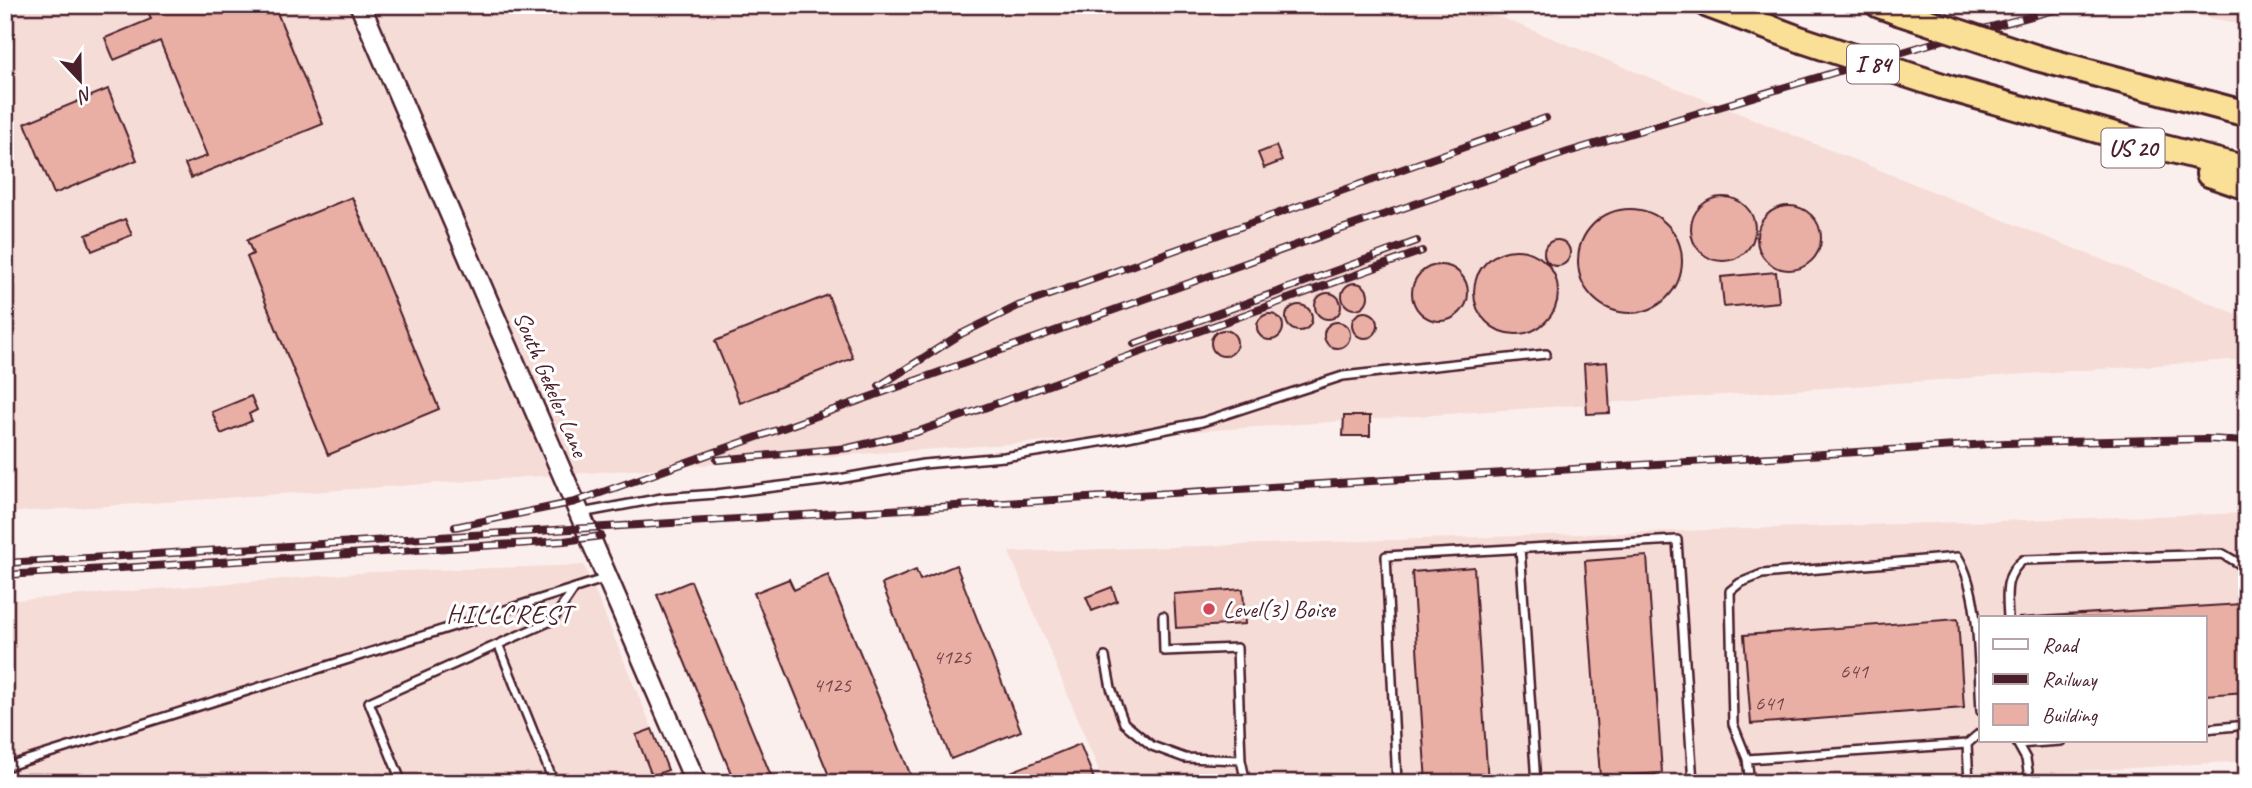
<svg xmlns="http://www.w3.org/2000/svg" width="2252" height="788" viewBox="0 0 2252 788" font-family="Caveat,sans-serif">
<rect width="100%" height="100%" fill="#fbefed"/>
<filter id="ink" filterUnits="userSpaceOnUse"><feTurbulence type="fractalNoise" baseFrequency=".0143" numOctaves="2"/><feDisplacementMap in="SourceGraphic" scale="14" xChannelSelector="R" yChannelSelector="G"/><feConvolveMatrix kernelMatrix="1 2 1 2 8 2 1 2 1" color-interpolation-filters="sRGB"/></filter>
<g filter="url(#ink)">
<path fill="#f6dcd7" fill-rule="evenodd" d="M 5,5 L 1470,5 L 2247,318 L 2247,359 L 5,513 Z
M 2164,5 L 2247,5 L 2247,25 L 2183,13 Z
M 2247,513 L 2247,761 L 1884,783 L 1104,783 L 1009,552 ZM 1981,618 L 2205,618 L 2205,741 L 1981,741 Z
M 584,565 L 675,783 L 5,783 L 5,601 L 371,572 Z"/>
<path fill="#e9afa5" stroke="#4a1f2b" stroke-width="2" d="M 146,5 L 274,5 L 323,124 L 191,178 L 185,164 L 207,156 L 160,41 L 114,60 L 105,38 L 151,19 Z
M 108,89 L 137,160 L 54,194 L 25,123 Z
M 1276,146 L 1282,161 L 1264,168 L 1258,153 Z
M 352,197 L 439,409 L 328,455 L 247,257 L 253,254 L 247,240 Z
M1691 229a32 32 0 1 1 64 0a32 32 0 1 1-64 0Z
M1757 238a32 32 0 1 1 64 0a32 32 0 1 1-64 0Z
M1578 261a52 52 0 1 1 104 0a52 52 0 1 1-104 0Z
M 125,219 L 132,235 L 92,251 L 86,235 Z
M1544 253a13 13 0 1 1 26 0a13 13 0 1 1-26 0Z
M1474 292a42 42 0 1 1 84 0a42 42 0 1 1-84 0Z
M1412 293a28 28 0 1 1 56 0a28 28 0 1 1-56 0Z
M 1776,272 L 1779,302 L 1724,307 L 1721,277 Z
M1342 296a13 13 0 1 1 26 0a13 13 0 1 1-26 0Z
M1315 306a13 13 0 1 1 26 0a13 13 0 1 1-26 0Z
M 828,295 L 853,358 L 740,403 L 715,341 Z
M1286 318a13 13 0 1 1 26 0a13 13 0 1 1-26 0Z
M1352 325a13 13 0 1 1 26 0a13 13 0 1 1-26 0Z
M1257 327a13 13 0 1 1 26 0a13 13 0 1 1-26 0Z
M1324 335a13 13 0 1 1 26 0a13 13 0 1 1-26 0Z
M1211 343a13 13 0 1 1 26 0a13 13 0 1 1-26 0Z
M 1607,362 L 1610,413 L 1587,414 L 1584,364 Z
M 251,396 L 257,410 L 249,414 L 252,421 L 221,434 L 212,412 Z
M 1344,416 L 1370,416 L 1370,436 L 1343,436 Z
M 1647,556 L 1662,773 L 1600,777 L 1585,561 Z
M 956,565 L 1021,731 L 951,759 L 882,584 L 916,570 L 920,580 Z
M 1474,567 L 1488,783 L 1426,783 L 1412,572 Z
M 828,575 L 911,776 L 894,783 L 832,783 L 754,593 L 789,579 L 794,590 Z
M 691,581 L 774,783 L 735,783 L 657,595 Z
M 1112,587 L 1117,601 L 1092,611 L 1086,597 Z
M 1243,589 L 1245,624 L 1176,628 L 1174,594 Z
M 2241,604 L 2246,692 L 2205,695 L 2205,618 L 2018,618 Z
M 1958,619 L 1964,708 L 1751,724 L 1744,635 Z
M 652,729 L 668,770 L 652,776 L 636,735 Z
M 1080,744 L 1094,779 L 1083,783 L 984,783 Z"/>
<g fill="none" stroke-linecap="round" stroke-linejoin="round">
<defs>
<path id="lane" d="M 581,513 L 662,498 L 716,494 L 839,479 L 923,464 L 1004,457 L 1118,439 L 1202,422 L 1343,376 L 1546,354
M 1520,548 L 1536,783
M 1163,616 L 1164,651 L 1237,648 L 1241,760 L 1246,783
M 2008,618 C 2007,595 2003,576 2023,560 L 2223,554 L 2240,564 L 2247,579
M 499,646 L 554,783
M 1105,657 L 1111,688 L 1124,723 L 1152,746 L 1185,758 L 1241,760
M 2205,729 L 2247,725
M 2016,741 L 2026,759 L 2030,783
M 2018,744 L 2061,741
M 1747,759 L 1967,744
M 5,767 L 607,578
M 402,783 L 369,702 L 553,620 L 574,589
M 1397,783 L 1386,556 L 1677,540 L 1693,783
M 1750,783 L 1747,759 L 1733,724 L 1730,591 L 1740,583 L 1762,574 L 1958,557 C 1981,595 1978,666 1981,711
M 1969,783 L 1967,744 L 1981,732"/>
<path id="secondary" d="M 360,5 L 696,783"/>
<path id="highway" d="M 1708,5 L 1802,40
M 1879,5 L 1898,12
M 2037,58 L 2247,114
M 1945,87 L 2133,140 L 2247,169
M 2209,174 L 2247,187"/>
</defs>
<use href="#lane" stroke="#4a1f2b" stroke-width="12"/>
<use href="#secondary" stroke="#4a1f2b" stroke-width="24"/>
<use href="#highway" stroke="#4a1f2b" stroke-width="30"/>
<use href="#lane" stroke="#fff" stroke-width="7"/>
<use href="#secondary" stroke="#fff" stroke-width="19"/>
<use href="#highway" stroke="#fadf96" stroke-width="24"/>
<defs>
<path id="rail" d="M 1134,344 L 1417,241
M 879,386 L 961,334 L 1018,306 L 1546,118
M 717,460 L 848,448 L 917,432 L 1422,251
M 455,527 L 575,502 L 1327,234 L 1568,152 L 1953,37 L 2073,5
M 5,563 L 2006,443 L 2207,439 L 2247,441
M 5,575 L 564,541 L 601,536"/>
</defs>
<use href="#rail" stroke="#4a1f2b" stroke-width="8"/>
<use href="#rail" stroke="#fff" stroke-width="5" stroke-dasharray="16" stroke-linecap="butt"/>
<defs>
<path id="highway-bridge" d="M 1898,12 L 2037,58
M 1802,40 L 1945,87"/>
</defs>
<use href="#highway-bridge" stroke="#4a1f2b" stroke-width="30" stroke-linecap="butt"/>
<use href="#highway-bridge" stroke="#fadf96" stroke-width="24"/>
</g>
</g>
<circle fill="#d1495b" stroke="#fff" stroke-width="2.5" cx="1209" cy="609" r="7"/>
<g text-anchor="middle" stroke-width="6" stroke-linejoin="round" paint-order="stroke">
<g font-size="21" fill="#72434a">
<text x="952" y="664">4125</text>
<text x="1854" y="678">641</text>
<text x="832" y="692">4125</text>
<text x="1769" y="710">641</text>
</g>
<g fill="#fff" stroke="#80626b" stroke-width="2">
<rect x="1847" y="44.5" width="52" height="39" rx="5"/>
<rect x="2101.5" y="128.5" width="63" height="39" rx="5"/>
</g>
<g font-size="23" font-weight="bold" fill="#4a1f2b">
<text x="1873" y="72">I 84</text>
<text x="2133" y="156">US 20</text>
</g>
<g font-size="24" fill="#4a1f2b" stroke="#fff">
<text transform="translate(551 384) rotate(67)" y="8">South Gekeler Lane</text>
</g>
<g font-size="24" fill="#4a1f2b" stroke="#fff" text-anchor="start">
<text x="1223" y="617">Level(3) Boise</text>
</g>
<g font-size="26" letter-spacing="2" fill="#4a1f2b" stroke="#fff">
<text x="510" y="623">HILLCREST</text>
</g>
</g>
<rect width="2252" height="788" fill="none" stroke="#fff" stroke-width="28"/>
<rect x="14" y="14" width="2224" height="760" fill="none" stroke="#4a1f2b" stroke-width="2.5" filter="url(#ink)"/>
<rect x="1979" y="616" width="228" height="126" fill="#ffffff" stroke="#b7a5aa" stroke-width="2"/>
<rect x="1993" y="639" width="35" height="10" fill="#ffffff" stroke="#b7a5aa" stroke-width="2"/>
<text x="2042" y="652" font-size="21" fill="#4a1f2b">Road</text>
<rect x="1993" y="674" width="35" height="10" fill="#4a1f2b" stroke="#b7a5aa" stroke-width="2"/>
<text x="2042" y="686" font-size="21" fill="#4a1f2b">Railway</text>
<rect x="1993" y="704" width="35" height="21" fill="#e9afa5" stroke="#b7a5aa" stroke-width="2"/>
<text x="2042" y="722" font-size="21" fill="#4a1f2b">Building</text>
<g transform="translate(80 80) rotate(158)" stroke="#ffffff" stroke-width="5" paint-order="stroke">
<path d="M0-5L12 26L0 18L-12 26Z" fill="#4a1f2b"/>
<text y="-10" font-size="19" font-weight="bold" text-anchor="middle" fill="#4a1f2b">N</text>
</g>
</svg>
